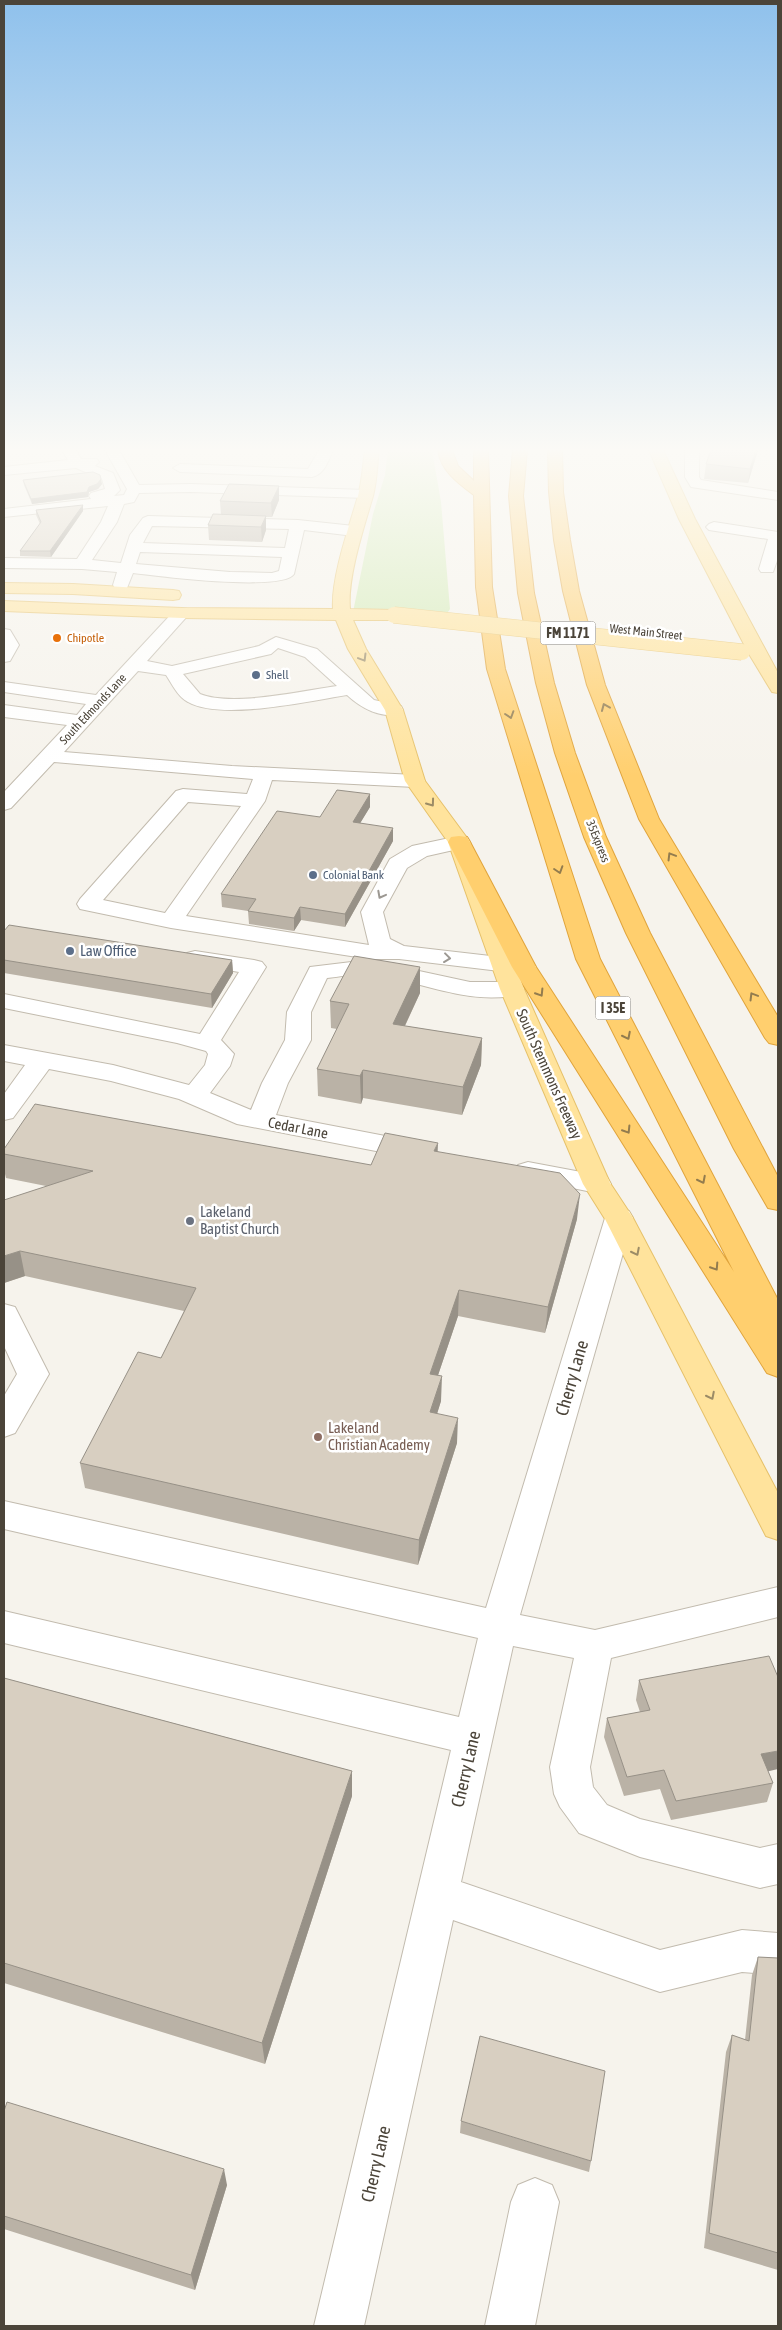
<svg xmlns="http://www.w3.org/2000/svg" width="782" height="2330" viewBox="0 0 782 2330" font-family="'Asap Condensed',sans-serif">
<rect width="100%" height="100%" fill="#f6f3ec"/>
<path fill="#d2eab5" d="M 388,450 L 432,450 L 441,502 L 450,609 L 441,622 L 353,612 L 373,514 L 385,475 Z"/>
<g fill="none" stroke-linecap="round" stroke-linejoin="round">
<defs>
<path id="minor" d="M 62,450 L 76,450 L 81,459 L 97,459 L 99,462 L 95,466 L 113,473 L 120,490 L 114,496 L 124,495 L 127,489 L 105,450 L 119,450 L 139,485 L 191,484 L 366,490 L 373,494 L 366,498 L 191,492 L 139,493 L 134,502 L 124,504 L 117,522 L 92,560 L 121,563 L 130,535 L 143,518 L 148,516 L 298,520 L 354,526 L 359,528 L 362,531 L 359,534 L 354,536 L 304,530 L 294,574 C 282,592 158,576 133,573 L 127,588 L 115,588 L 113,585 L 117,572 L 82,569 L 4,568 L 4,558 L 77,559 L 101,522 L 108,506 L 4,517 L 4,509 L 91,499 L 89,496 L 91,493 L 105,489 L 102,479 L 76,468 L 4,475 L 4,467 L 68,460 ZM 152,526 L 289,529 L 285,548 L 143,543 ZM 140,552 L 282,557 L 279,571 L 272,573 L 230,572 L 136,564 Z
M 319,450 L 333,450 C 328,461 325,474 312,477 L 180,472 L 173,468 L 180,464 L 308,469 Z
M 685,450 L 699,450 L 699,477 L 701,480 L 778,492 L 778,500 L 691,487 L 685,477 Z
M 714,522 L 778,532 L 778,558 L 773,572 L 761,572 L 759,569 L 768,539 L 709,530 L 706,527 L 709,524 Z
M 182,608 L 188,609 L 190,613 L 147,661 L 172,666 L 259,646 L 276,637 L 317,649 L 374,700 L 401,706 L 403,710 L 401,714 C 381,719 361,708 347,695 C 309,701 221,721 188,702 C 178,697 172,684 166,675 L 138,671 L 64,752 L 232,766 L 415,775 L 422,777 L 425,781 L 422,785 L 415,787 L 272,780 L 265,801 L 186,916 L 369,945 L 361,912 L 390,859 L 412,846 L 459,836 L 467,837 L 470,842 L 467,847 L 427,856 L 407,868 L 383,912 L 390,939 L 404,946 L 524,960 L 532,962 L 536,967 L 532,972 L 524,974 L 399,959 L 370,959 L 171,928 L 80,909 L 77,904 L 80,899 L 176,791 L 183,789 L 247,794 L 253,779 L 54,762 L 11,808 L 4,810 L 4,792 L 67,725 L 4,717 L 4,705 L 77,715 L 86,704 L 4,692 L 4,682 L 96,695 L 176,609 ZM 278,648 L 305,657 L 337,686 C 301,691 232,707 200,694 L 183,674 L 271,654 ZM 188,802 L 241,806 L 165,913 L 103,900 Z
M 4,629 L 10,630 L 19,645 L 10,661 L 4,662 Z
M 195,951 L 254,960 L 262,962 L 266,967 L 221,1040 L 234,1054 L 230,1066 L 210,1093 L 251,1110 L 262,1083 L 285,1040 L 287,1012 L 310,967 L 368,960 L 470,982 L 512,982 L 521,984 L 524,989 L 521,994 C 469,1007 419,980 369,974 C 356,973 340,977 327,978 L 311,1012 L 311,1040 L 288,1083 L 276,1115 L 427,1144 L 431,1150 L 427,1156 L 417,1159 L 237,1124 L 179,1099 L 111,1081 L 49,1069 L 13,1118 L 4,1120 L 4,1094 L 25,1065 L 4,1061 L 4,1045 L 113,1065 L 189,1085 L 205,1065 L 208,1054 L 206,1051 L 177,1043 L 4,1008 L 4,994 L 200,1034 L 239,972 L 187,963 L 183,958 L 187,953 Z
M 528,1162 L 597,1175 L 607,1177 L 611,1184 L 607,1191 L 597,1193 L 518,1177 L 514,1171 L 518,1165 Z
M 619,1208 L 629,1211 L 633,1218 L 520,1615 L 595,1630 L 778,1587 L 778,1617 L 611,1658 L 590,1767 L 593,1787 L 607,1805 L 640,1819 L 760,1848 L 778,1844 L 778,1884 L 760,1888 L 640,1857 L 579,1833 L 560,1807 L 554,1794 L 550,1767 L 574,1658 L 513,1646 L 461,1882 L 660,1950 L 742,1930 L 778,1933 L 778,1975 L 742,1972 L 660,1992 L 453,1920 L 364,2326 L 314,2326 L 451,1750 L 4,1643 L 4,1611 L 459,1717 L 478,1638 L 4,1529 L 4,1501 L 486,1608 L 605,1218 L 609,1211 Z
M 4,1304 L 15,1307 L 49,1374 L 15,1433 L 4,1437 L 4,1396 L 17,1374 L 4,1346 Z
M 535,2178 L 552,2185 L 559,2202 L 535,2326 L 485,2326 L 511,2202 L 518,2185 Z"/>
<path id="major" d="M 365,450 L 379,450 C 377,465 377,481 373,496 C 364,527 347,578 350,609 L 394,610 L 400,611 L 402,615 L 400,619 L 394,620 L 353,620 L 366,649 L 403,710 L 425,781 L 470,842 L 524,989 L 610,1183 L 633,1218 L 778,1493 L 778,1540 L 766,1536 L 605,1219 L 583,1184 L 500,989 L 448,842 L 405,781 L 385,710 L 348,649 L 336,620 L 182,618 L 4,611 L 4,601 L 182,608 L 333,609 C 331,578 349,527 358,496 C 362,481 363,465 365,450 Z
M 649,450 L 663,450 L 695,519 L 778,673 L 778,693 L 772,692 L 749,654 L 679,519 Z
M 4,583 L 73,584 L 173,590 L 179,591 L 181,595 L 179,599 L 173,600 L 73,594 L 4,593 Z"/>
<path id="highway" d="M 438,450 L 452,450 L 458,466 L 474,481 L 474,450 L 488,450 L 492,587 L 505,669 L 600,959 L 778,1300 L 778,1377 L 767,1373 L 512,967 L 448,842 L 451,837 L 459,836 L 467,837 L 470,842 L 536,967 L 734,1272 L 576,959 L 487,669 L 476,587 L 474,495 C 458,483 441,471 438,450 Z
M 513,450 L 527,450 L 523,496 L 534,593 L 554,683 L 575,753 L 606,837 L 650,933 L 778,1177 L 778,1210 L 768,1208 L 734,1149 L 626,933 L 584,837 L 555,753 L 536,683 L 518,593 L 509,496 Z
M 548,450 L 562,450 L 563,492 L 570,540 L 579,591 L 605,685 L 659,819 L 778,1017 L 778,1045 L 769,1043 L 765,1038 L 639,819 L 587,685 L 563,591 L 554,540 L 549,492 Z"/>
</defs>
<use href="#minor" stroke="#c2bbae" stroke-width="2"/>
<use href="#major" stroke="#e6c16a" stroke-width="2"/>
<use href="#highway" stroke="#e0a43c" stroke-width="2"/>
<use href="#minor" fill="#fff" fill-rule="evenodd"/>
<use href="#major" fill="#ffe39c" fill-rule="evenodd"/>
<use href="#highway" fill="#ffcf6e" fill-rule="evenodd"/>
<defs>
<path id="major-bridge" d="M 394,615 L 742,652"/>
</defs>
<use href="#major-bridge" stroke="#e6c16a" stroke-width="17" stroke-linecap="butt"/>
<use href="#major-bridge" stroke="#ffe39c" stroke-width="16"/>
</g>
<path fill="#bab2a6" d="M 711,450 L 769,450 L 769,451 L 758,450 L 748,483 L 704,479 L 706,464 Z
M 23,480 L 102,484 L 98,489 L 89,492 L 88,497 L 32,504 L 24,485 Z
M 279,500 L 272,517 L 266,517 L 266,530 L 262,542 L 209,540 L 208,525 L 221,515 L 220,501 Z
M 36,510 L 83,511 L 51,557 L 20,556 L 20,551 L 40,524 L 36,515 Z
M 370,794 L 370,807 L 360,823 L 393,841 L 345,927 L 301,920 L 294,931 L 249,924 L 248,911 L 222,907 L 221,894 L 320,817 Z
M 4,931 L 232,960 L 233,973 L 212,1008 L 4,973 Z
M 420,993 L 405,1026 L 482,1038 L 481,1065 L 462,1115 L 363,1098 L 361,1104 L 318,1096 L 317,1069 L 337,1029 L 331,1028 L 330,1001 Z
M 4,1149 L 371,1165 L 437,1151 L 577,1219 L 545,1333 L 458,1316 L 438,1375 L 441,1401 L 437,1413 L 457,1443 L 418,1565 L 85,1488 L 80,1463 L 161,1358 L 184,1311 L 25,1276 L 4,1283 L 46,1186 L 6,1178 L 4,1170 Z
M 4,1678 L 352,1771 L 352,1796 L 265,2064 L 4,1983 Z
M 639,1680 L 768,1771 L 773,1783 L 767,1802 L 671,1820 L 660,1789 L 624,1796 L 604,1737 L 607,1718 L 640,1712 L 636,1700 Z
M 758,1957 L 778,1958 L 778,2270 L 704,2248 L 726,2052 L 732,2035 L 745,2040 L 752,1975 Z
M 4,2111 L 227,2185 L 195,2290 L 4,2229 Z
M 461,2121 L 591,2161 L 589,2172 L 460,2133 Z"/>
<path fill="#979187" d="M 756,450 L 758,450 L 748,483 L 750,469 Z
M 101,479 L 102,484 L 98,489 L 89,492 L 88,497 L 32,504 L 31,499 L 89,487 Z
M 279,486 L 279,500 L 272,517 L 271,503 Z
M 83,505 L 83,511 L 51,557 L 50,551 Z
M 266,516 L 266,530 L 262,542 L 261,527 Z
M 370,794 L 370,807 L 353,835 L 353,822 Z
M 393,828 L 393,841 L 345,927 L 345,914 Z
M 300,907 L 301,920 L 294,931 L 294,918 Z
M 232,960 L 233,973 L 212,1008 L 211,994 Z
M 420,967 L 420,993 L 393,1051 L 393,1024 Z
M 482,1038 L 481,1065 L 462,1115 L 463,1087 Z
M 363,1070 L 363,1098 L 361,1104 L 360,1076 Z
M 438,1143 L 437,1168 L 434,1151 Z
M 580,1194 L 577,1219 L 545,1333 L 548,1307 Z
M 20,1251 L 25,1276 L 4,1283 L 4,1256 Z
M 459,1290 L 458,1316 L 430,1399 L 430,1374 Z
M 442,1376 L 441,1401 L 430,1437 L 430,1412 Z
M 458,1418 L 457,1443 L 418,1565 L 419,1540 Z
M 778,1751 L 778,1769 L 756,1774 L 761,1754 Z
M 352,1771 L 352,1796 L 265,2064 L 262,2043 Z
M 224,2169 L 227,2185 L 195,2290 L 191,2275 Z"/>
<path fill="#d8cfc1" stroke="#979187" d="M 711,450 L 756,450 L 750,469 L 706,464 Z
M 93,472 L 100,475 L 101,479 L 97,484 L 89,487 L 87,492 L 31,499 L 23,480 Z
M 229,484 L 279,486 L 271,503 L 220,501 Z
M 83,505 L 50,551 L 20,551 L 41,522 L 36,510 Z
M 213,514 L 266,516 L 261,527 L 208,525 Z
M 337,790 L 370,794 L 353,822 L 393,828 L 345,914 L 300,907 L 294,918 L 248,911 L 256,899 L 221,894 L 277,811 L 320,817 Z
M 9,925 L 232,960 L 211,994 L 4,960 L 4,931 Z
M 354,956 L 420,967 L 393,1024 L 482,1038 L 463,1087 L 363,1070 L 360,1076 L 317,1069 L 349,1004 L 330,1001 Z
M 35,1104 L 371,1165 L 385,1133 L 438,1143 L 434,1151 L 560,1173 L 580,1194 L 548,1307 L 459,1290 L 430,1374 L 442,1376 L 430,1412 L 458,1418 L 419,1540 L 80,1463 L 138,1352 L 161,1358 L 196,1288 L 20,1251 L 4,1256 L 4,1200 L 93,1171 L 4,1154 L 4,1149 Z
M 769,1656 L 778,1677 L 778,1751 L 761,1754 L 773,1783 L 676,1801 L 664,1770 L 627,1777 L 607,1718 L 650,1710 L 639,1680 Z
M 4,1678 L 352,1771 L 262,2043 L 4,1963 Z
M 758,1957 L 778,1958 L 778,2253 L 709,2233 L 732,2035 L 749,2041 Z
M 480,2036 L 605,2071 L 591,2161 L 461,2121 Z
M 7,2102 L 224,2169 L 191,2275 L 4,2216 L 4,2111 Z"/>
<defs><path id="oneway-chevron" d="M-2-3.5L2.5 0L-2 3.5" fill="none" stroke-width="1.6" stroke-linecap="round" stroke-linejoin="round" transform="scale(1.25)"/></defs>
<g stroke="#9c8c66">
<use href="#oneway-chevron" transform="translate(363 658) rotate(59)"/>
<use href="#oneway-chevron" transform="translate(431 803) rotate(54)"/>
<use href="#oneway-chevron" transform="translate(636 1252) rotate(63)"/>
<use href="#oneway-chevron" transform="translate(711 1396) rotate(63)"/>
</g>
<g stroke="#937c4e">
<use href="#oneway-chevron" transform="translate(605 707) rotate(-113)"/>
<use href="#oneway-chevron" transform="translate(510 715) rotate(72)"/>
<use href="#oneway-chevron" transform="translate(671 856) rotate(-121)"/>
<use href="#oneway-chevron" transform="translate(559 870) rotate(72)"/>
<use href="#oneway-chevron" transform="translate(540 993) rotate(58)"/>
<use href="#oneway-chevron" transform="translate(753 996) rotate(-121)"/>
<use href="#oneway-chevron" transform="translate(627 1036) rotate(63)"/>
<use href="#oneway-chevron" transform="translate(627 1130) rotate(58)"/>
<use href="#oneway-chevron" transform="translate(702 1180) rotate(63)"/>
<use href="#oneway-chevron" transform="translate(715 1267) rotate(57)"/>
</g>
<g stroke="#9c9892">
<use href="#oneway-chevron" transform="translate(381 895) rotate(118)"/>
<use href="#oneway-chevron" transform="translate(447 958) rotate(7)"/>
</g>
<linearGradient id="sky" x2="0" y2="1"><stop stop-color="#8fc1ec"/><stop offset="0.58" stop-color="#fbfaf6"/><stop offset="1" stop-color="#fbfaf6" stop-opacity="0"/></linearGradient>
<rect width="782" height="776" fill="url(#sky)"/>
<circle fill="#e8710a" stroke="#fff" stroke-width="2" cx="57" cy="638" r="5"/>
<g fill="#5c6f8a" stroke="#fff" stroke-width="2">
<circle cx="256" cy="675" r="5"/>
<circle cx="313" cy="875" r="5"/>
<circle cx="70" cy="951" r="5"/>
</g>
<circle fill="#6b7280" stroke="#fff" stroke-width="2" cx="190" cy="1221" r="5"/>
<circle fill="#8d6e63" stroke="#fff" stroke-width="2" cx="318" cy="1437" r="5"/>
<g text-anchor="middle" stroke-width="5" stroke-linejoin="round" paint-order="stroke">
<g font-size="12" fill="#4b4439" stroke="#fff">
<text transform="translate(646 632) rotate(6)" y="4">West Main Street</text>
<text transform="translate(93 709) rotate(-47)" y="4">South Edmonds Lane</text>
<text transform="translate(598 841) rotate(68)" y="4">35Express</text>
</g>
<g font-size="12" fill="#c56008" stroke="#fff" text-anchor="start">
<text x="67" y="642">Chipotle</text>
</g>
<g font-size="12" fill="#4e5e75" stroke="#fff" text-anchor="start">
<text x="266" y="679">Shell</text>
<text x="323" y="879">Colonial Bank</text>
</g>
<g fill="#fff" stroke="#817c74" stroke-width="1">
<rect x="540.5" y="621.5" width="55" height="23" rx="4"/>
<rect x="595.5" y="996.5" width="35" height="23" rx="4"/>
</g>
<g font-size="14" font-weight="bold" fill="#4b4439">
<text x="568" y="638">FM 1171</text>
<text x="613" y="1013">I 35E</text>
</g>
<g font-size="15" fill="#4e5e75" stroke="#fff" text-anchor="start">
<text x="80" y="956">Law Office</text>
</g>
<g font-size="15" fill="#4b4439" stroke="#fff">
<text transform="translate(549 1074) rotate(66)" y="5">South Stemmons Freeway</text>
<text transform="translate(298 1128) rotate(11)" y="5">Cedar Lane</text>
</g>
<g font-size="15" fill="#5b616d" stroke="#fff" text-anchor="start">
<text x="200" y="1217">Lakeland<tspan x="200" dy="17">Baptist Church</tspan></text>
</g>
<g font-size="15" fill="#785e54" stroke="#fff" text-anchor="start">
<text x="328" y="1433">Lakeland<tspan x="328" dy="17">Christian Academy</tspan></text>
</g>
<g font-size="18" fill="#4b4439" stroke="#fff">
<text transform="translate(572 1378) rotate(-74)" y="6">Cherry Lane</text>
<text transform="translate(466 1769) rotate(-77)" y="6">Cherry Lane</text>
<text transform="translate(376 2164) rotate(-77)" y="6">Cherry Lane</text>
</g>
</g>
<rect width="782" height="2330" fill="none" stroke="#4b4439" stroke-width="10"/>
</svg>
